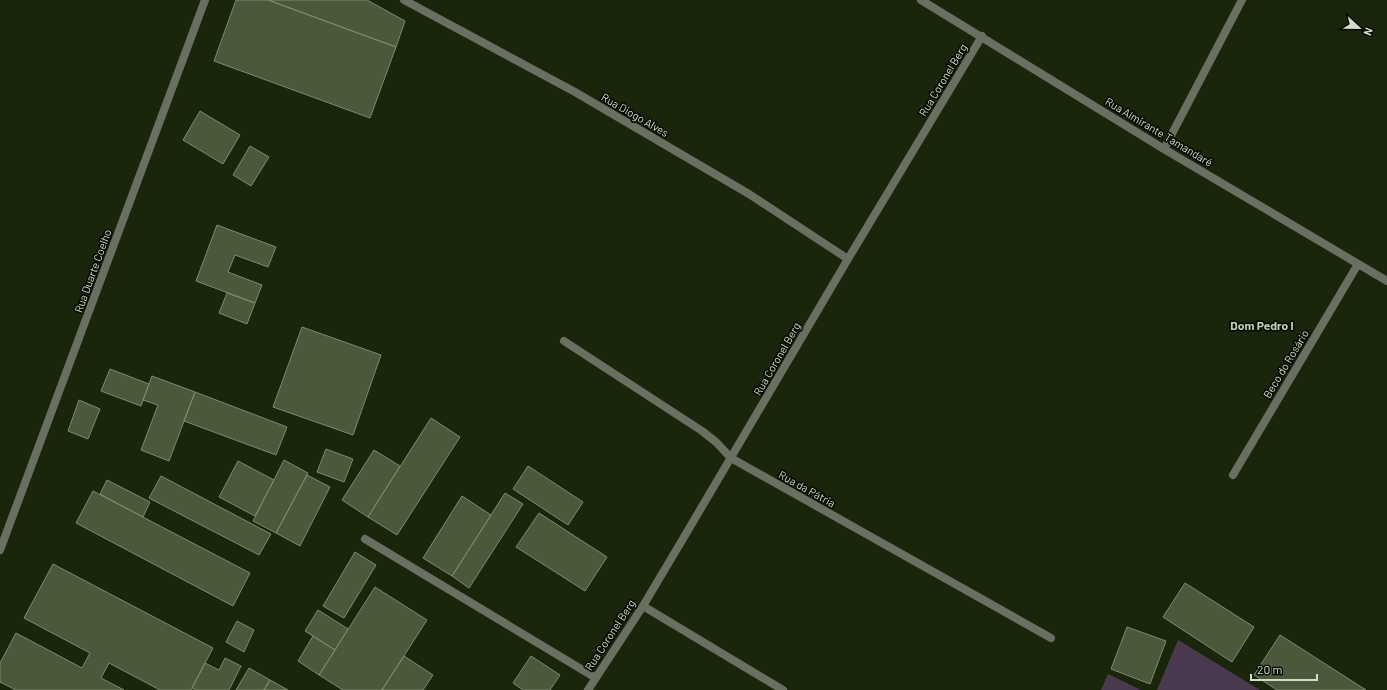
<svg xmlns="http://www.w3.org/2000/svg" width="1387" height="690" viewBox="0 0 1387 690" font-family="Barlow,sans-serif">
<rect width="100%" height="100%" fill="#1a260c"/>
<path fill="#4b3a4f" d="M 1178,640 L 1260,690 L 1157,690 Z
M 1108,674 L 1141,690 L 1101,690 Z"/>
<path fill="#4a583c" stroke="#7c8c6e" d="M 236,0 L 268,0 L 396,47 L 370,118 L 214,61 Z
M 268,0 L 367,0 L 405,21 L 396,47 Z
M 200,111 L 240,135 L 223,164 L 183,140 Z
M 250,146 L 269,157 L 251,186 L 233,175 Z
M 217,225 L 276,247 L 268,267 L 235,255 L 228,272 L 262,285 L 255,303 L 196,281 Z
M 227,293 L 255,303 L 247,324 L 219,313 Z
M 302,327 L 381,355 L 353,435 L 273,407 Z
M 110,369 L 149,384 L 141,406 L 101,391 Z
M 152,376 L 195,392 L 169,461 L 141,450 L 158,405 L 143,400 Z
M 195,392 L 287,427 L 276,455 L 184,421 Z
M 79,400 L 100,409 L 88,439 L 68,431 Z
M 431,418 L 460,437 L 397,535 L 368,517 Z
M 326,449 L 353,459 L 344,482 L 317,472 Z
M 374,450 L 400,466 L 368,517 L 342,500 Z
M 284,460 L 308,473 L 276,533 L 253,521 Z
M 238,461 L 274,480 L 255,516 L 219,497 Z
M 528,466 L 583,502 L 568,525 L 513,489 Z
M 307,475 L 330,487 L 300,546 L 276,533 Z
M 161,476 L 271,534 L 259,555 L 149,498 Z
M 107,480 L 150,502 L 143,517 L 100,494 Z
M 93,491 L 250,573 L 233,606 L 76,523 Z
M 505,493 L 523,504 L 469,588 L 452,576 Z
M 462,496 L 491,515 L 452,576 L 423,558 Z
M 539,513 L 607,557 L 585,591 L 516,547 Z
M 355,552 L 376,565 L 344,618 L 323,606 Z
M 53,564 L 213,648 L 191,690 L 160,690 L 109,663 L 101,678 L 124,690 L 16,690 L 0,682 L 0,663 L 16,633 L 82,668 L 90,653 L 24,618 Z
M 1185,583 L 1254,627 L 1232,662 L 1163,617 Z
M 375,587 L 427,620 L 382,690 L 343,690 L 319,675 Z
M 318,610 L 348,629 L 335,650 L 305,631 Z
M 237,621 L 254,630 L 244,652 L 226,642 Z
M 1127,627 L 1166,641 L 1150,684 L 1111,669 Z
M 1280,635 L 1366,690 L 1277,690 L 1254,675 Z
M 313,636 L 335,650 L 319,675 L 298,661 Z
M 404,656 L 433,675 L 423,690 L 382,690 Z
M 531,656 L 560,675 L 550,690 L 523,690 L 513,683 Z
M 225,658 L 241,666 L 229,690 L 196,690 L 192,688 L 205,663 L 219,670 Z
M 249,668 L 270,680 L 264,690 L 236,690 Z
M 270,680 L 288,690 L 264,690 Z"/>
<g fill="none" stroke-linecap="round" stroke-linejoin="round">
<path stroke="#697062" stroke-width="8" d="M 1233,475 L 1358,264"/>
<path stroke="#697062" stroke-width="8" d="M 404,0 L 575,92 L 749,194 L 848,259
M 921,0 L 1164,149 L 1387,281
M 1164,149 L 1242,0
M 564,341 L 702,431 L 716,442 L 731,458 L 1051,638
M 365,539 L 596,678
M 0,550 L 205,0
M 643,606 L 783,690
M 588,690 L 643,606 L 687,532 L 848,259 L 982,36"/>
</g>
<g text-anchor="middle" stroke-width="3.5" stroke-linejoin="round" paint-order="stroke">
<g font-size="11" fill="#d3dbcb" stroke="#080d04">
<text transform="translate(943 80) rotate(-59)" y="4">Rua Coronel Berg</text>
<text transform="translate(635 115) rotate(30)" y="4">Rua Diogo Alves</text>
<text transform="translate(1159 132) rotate(31)" y="4">Rua Almirante Tamandaré</text>
<text transform="translate(93 271) rotate(-70)" y="4">Rua Duarte Coelho</text>
<text transform="translate(777 359) rotate(-60)" y="4">Rua Coronel Berg</text>
<text transform="translate(1286 364) rotate(-59)" y="4">Beco do Rosário</text>
<text transform="translate(807 489) rotate(29)" y="4">Rua da Pátria</text>
<text transform="translate(610 635) rotate(-57)" y="4">Rua Coronel Berg</text>
</g>
<g font-size="12" font-weight="bold" fill="#c0d1b1" stroke="#080d04">
<text x="1262" y="330">Dom Pedro I</text>
</g>
</g>
<g transform="translate(1359 28) rotate(112)" stroke="#080d04" stroke-width="3" paint-order="stroke">
<path d="M0-3L7 15L0 10L-7 15Z" fill="#d3dbcb"/>
<text y="-6" font-size="11" font-weight="bold" text-anchor="middle" fill="#d3dbcb">N</text>
</g>
<path d="M1251 674v6h66v-6" fill="none" stroke="#d3dbcb" stroke-width="2"/>
<text x="1257" y="674" font-size="12" fill="#d3dbcb" stroke="#080d04" stroke-width="3" paint-order="stroke">20 m</text>
</svg>
